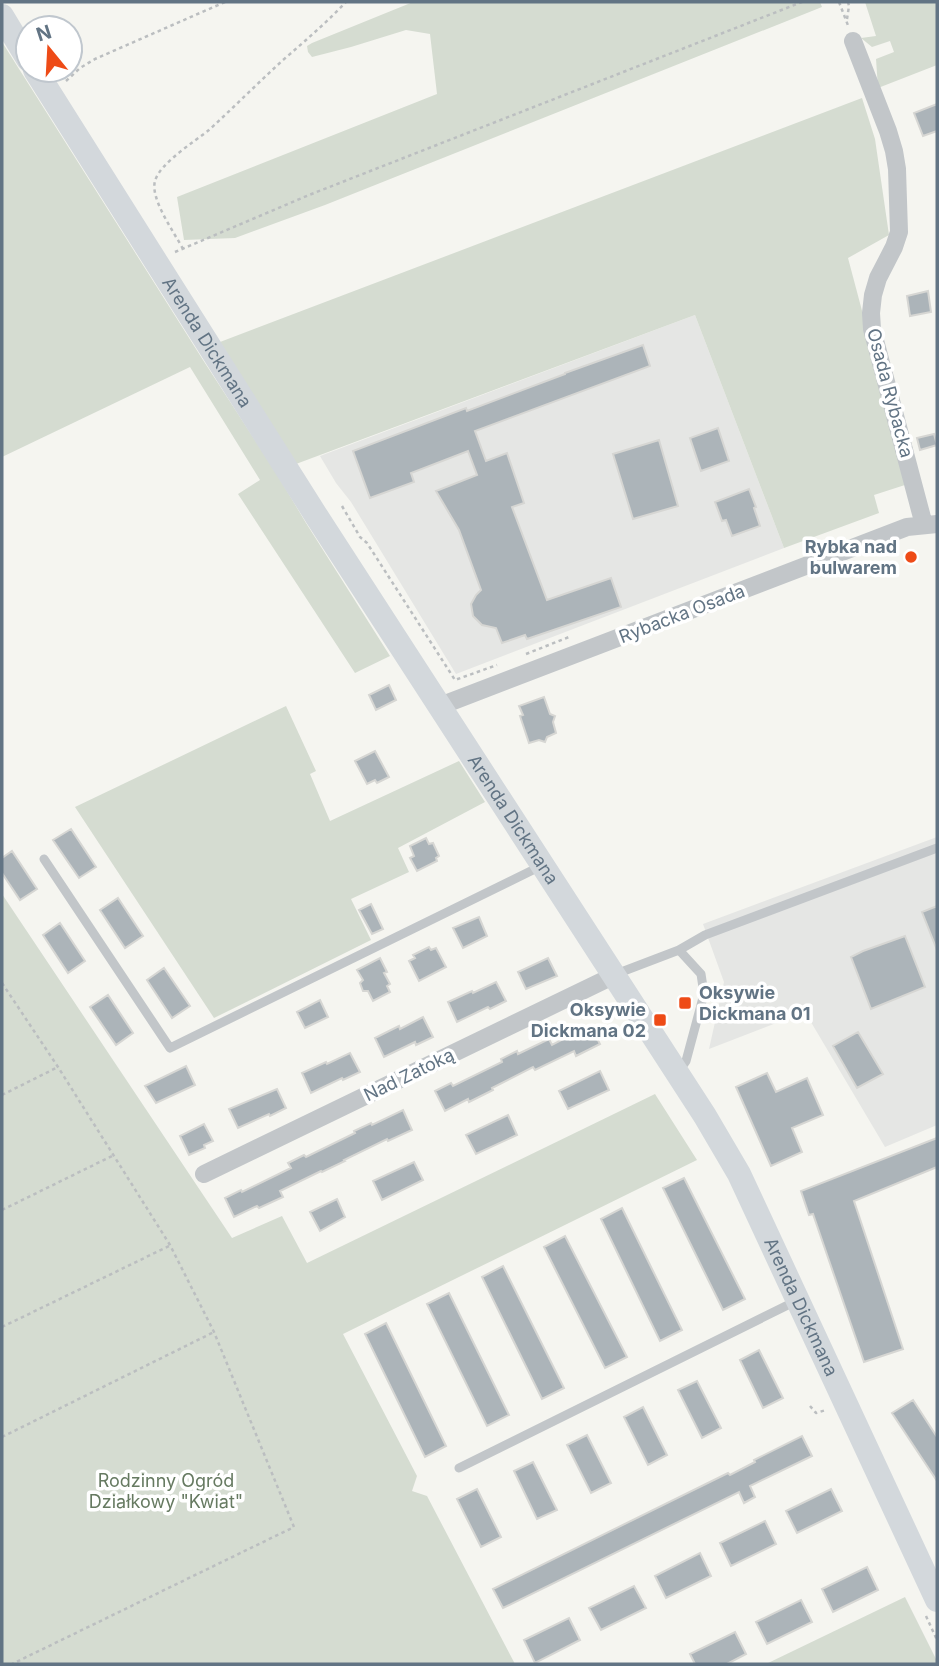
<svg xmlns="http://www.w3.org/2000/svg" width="939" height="1666" viewBox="0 0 939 1666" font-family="Inter,sans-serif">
<rect width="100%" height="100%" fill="#f5f5f0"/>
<path fill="#e5e6e4" d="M 695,315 L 784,548 L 456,674 L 351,502 L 336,483 L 320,456 Z
M 937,837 L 937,1125 L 885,1147 L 805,1012 L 709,1049 L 724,982 L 703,924 Z"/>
<path fill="#d5dcd1" d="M 413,2 L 820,2 L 822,7 L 325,205 L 235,238 L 184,240 L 177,197 L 437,94 L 430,34 L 406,30 L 351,47 L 312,57 L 308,52 L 307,46 L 312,43 Z
M 865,2 L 937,2 L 937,65 L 878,88 L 876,59 L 894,52 L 890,41 L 872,47 L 861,38 L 876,36 Z
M 2,42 L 203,360 L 275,471 L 306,523 L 390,656 L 355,673 L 238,494 L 260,480 L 190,367 L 2,457 Z
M 862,98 L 875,139 L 889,235 L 848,258 L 908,484 L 874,495 L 879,513 L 784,548 L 695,315 L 296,464 L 220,342 Z
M 286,706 L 316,771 L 310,774 L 330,821 L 459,761 L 485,802 L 398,848 L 409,872 L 351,899 L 371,940 L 214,1018 L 75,807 Z
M 2,894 L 232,1238 L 282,1216 L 307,1263 L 655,1094 L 697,1160 L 343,1334 L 417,1476 L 412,1491 L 427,1496 L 515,1664 L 2,1664 Z
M 905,1597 L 937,1661 L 937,1664 L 766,1664 Z"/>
<path fill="#acb4b9" stroke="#d6d6d3" stroke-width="2" d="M 937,104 L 937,131 L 923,136 L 914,113 Z
M 928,291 L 931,312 L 910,316 L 907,296 Z
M 643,345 L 650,366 L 475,431 L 486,461 L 507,453 L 524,503 L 512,507 L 547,600 L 611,578 L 621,607 L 527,639 L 525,635 L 502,643 L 496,628 L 482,625 L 473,616 L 471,604 L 476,595 L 481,590 L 459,530 L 436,491 L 477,475 L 468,451 L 411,473 L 414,482 L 370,498 L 353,451 L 466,408 L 467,411 L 565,374 L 565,373 Z
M 718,428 L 729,461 L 701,471 L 690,438 Z
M 934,434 L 937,445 L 920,450 L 917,438 Z
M 659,440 L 678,506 L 633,519 L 613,454 Z
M 749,489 L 756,507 L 754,508 L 760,526 L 732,536 L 726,520 L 722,521 L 715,502 Z
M 389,685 L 396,700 L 376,710 L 369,695 Z
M 544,697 L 550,714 L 555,716 L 553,722 L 556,733 L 547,737 L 545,742 L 539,740 L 529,743 L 520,716 L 523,715 L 519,706 Z
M 375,751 L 389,777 L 377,783 L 375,780 L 367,784 L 355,761 Z
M 71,829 L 96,867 L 79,878 L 53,840 Z
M 426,838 L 429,844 L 433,843 L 439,856 L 436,858 L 437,861 L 417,871 L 410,858 L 414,856 L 410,846 Z
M 12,851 L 37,889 L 20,900 L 2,873 L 2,858 Z
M 118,898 L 143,936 L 125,948 L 100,910 Z
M 371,904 L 383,929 L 372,934 L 359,910 Z
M 937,906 L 937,950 L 922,912 Z
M 479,917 L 487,936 L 463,948 L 453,928 Z
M 60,923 L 85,961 L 68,973 L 43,935 Z
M 905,936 L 925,987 L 871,1009 L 851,957 L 863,951 Z
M 429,947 L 431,950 L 436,948 L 446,967 L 419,981 L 409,961 L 415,958 L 413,955 Z
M 380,958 L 387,972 L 384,973 L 390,984 L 387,986 L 390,992 L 373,1001 L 368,991 L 363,991 L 360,983 L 363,980 L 357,970 Z
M 548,958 L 557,976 L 526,989 L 518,972 Z
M 164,968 L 190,1006 L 172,1018 L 147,980 Z
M 496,982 L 506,1001 L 490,1009 L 488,1007 L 457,1022 L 448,1002 L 472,991 L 473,993 Z
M 108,995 L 133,1033 L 116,1045 L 90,1007 Z
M 320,1000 L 328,1017 L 305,1028 L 297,1012 Z
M 423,1017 L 433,1037 L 416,1045 L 415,1042 L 384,1057 L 375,1038 L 399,1026 L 400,1029 Z
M 590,1025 L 600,1044 L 576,1056 L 574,1051 L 535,1070 L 533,1067 L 492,1088 L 493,1090 L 469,1102 L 468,1099 L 445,1111 L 435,1091 L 451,1083 L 453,1086 L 502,1062 L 501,1059 L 517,1051 L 518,1054 L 549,1039 L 552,1045 Z
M 858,1032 L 883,1074 L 857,1088 L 833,1046 Z
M 350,1053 L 360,1072 L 343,1080 L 342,1078 L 311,1093 L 302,1073 L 326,1062 L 327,1064 Z
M 186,1066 L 195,1085 L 156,1103 L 145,1086 Z
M 600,1071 L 609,1090 L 568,1109 L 559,1091 Z
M 767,1073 L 776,1092 L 807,1078 L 823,1115 L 792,1128 L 802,1152 L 771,1166 L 736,1087 Z
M 277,1089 L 286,1108 L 270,1116 L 269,1114 L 238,1128 L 229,1109 Z
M 403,1110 L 412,1130 L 388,1141 L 387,1139 L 344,1160 L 345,1161 L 322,1172 L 321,1171 L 280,1191 L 283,1197 L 259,1208 L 257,1206 L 234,1217 L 225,1198 L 241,1190 L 242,1192 L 291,1168 L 288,1163 L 304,1155 L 306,1157 L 355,1133 L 354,1131 L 371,1123 L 372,1125 Z
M 508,1115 L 517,1135 L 476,1154 L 466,1135 Z
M 204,1124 L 213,1141 L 204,1145 L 205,1148 L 189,1155 L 180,1136 Z
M 937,1138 L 937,1167 L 854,1201 L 903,1349 L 864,1362 L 813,1214 L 809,1215 L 801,1191 Z
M 414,1162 L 423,1180 L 382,1200 L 373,1181 Z
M 684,1178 L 745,1299 L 723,1310 L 663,1188 Z
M 337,1199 L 345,1217 L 320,1231 L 310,1212 Z
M 622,1208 L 682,1330 L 660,1341 L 601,1219 Z
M 565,1236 L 627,1357 L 605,1368 L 544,1247 Z
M 503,1266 L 564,1388 L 542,1399 L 482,1277 Z
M 449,1293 L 509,1415 L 487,1426 L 427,1304 Z
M 386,1323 L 446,1446 L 425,1457 L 365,1334 Z
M 759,1350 L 783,1398 L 763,1408 L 740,1360 Z
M 697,1381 L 721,1428 L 702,1438 L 678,1390 Z
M 913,1400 L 937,1437 L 937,1481 L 892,1413 Z
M 643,1407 L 667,1455 L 648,1465 L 624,1417 Z
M 587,1435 L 611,1483 L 591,1493 L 567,1445 Z
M 802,1436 L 812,1456 L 750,1486 L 755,1497 L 744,1503 L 739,1492 L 503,1608 L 493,1589 L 728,1473 L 730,1475 L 755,1462 L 754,1460 Z
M 533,1462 L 557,1510 L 537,1519 L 514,1471 Z
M 477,1489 L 501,1537 L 481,1547 L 457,1499 Z
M 831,1489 L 842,1511 L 797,1533 L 786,1511 Z
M 765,1521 L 776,1544 L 731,1566 L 720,1543 Z
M 700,1553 L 711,1576 L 666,1598 L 655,1576 Z
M 867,1567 L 878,1590 L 833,1612 L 822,1589 Z
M 634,1586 L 646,1608 L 601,1630 L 589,1608 Z
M 801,1600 L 812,1622 L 767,1644 L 756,1622 Z
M 569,1618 L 580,1640 L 535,1663 L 524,1640 Z
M 735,1632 L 746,1654 L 727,1664 L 695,1664 L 690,1654 Z"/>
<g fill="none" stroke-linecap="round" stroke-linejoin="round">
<path stroke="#bbbec0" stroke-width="2.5" stroke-dasharray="3.5 3.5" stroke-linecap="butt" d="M 839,2 L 849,28
M 847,19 L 849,6 L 848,2
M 66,81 L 80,68 L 95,59 L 225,2
M 183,249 C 174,232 150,199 155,181 C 160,163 194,142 209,130 C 234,107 258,83 283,60 C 305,41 326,23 346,2
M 175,252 L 309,195 L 802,2
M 342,506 L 360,537 L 367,543 L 455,680 L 497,665
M 526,654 L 569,637
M 2,983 L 58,1067 L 170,1245 L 214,1332 L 294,1527 L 12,1664
M 2,1095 L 58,1067
M 2,1210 L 114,1155
M 2,1327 L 169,1246
M 810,1406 L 816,1413 L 826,1410
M 2,1437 L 214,1332
M 926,1616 L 937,1640"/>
<path stroke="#c2c6c9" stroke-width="9" d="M 44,859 L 170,1048 L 541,866
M 679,950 L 705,935 L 937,848
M 616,974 L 679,950 L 701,974 L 704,994 L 686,1061 L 678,1072
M 459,1468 L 796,1301"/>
<path stroke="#c2c6c9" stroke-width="18" d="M 853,41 L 888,131 L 894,151 L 897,169 L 899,232 L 894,247 L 878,278 L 873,295 L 871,313 L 872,329 L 924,525
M 440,706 L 907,527 L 937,524
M 204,1174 L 615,975"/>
<g stroke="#d3d8dc" stroke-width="24">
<path d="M 2,16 L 28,59"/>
<path id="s1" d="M 35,70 L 317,517 L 705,1116 L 739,1174 L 937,1600"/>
</g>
</g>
<g fill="#ee4b17" stroke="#fff" stroke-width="2.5">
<circle cx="911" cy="557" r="7"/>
<rect x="678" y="996" width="14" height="14" rx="3.5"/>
<rect x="653" y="1013" width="14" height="14" rx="3.5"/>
</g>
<g text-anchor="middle" stroke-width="7" stroke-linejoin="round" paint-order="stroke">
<g font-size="18" fill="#627484" stroke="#fff">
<text dy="6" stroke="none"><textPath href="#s1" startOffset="322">Arenda Dickmana</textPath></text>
<text transform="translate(890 393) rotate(75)" y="6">Osada Rybacka</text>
<text transform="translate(682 614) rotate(-21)" y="6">Rybacka Osada</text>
<text dy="6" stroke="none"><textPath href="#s1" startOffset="889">Arenda Dickmana</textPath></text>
<text transform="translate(409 1075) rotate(-26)" y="6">Nad Zatoką</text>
<text dy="6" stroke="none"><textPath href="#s1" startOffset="1456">Arenda Dickmana</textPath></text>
</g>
<g font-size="18" font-weight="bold" fill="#627484" stroke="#fff" text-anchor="end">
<text x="897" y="553">Rybka nad<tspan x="897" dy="21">bulwarem</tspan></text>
<text x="699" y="999" text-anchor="start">Oksywie<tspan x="699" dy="21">Dickmana 01</tspan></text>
<text x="646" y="1016">Oksywie<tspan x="646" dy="21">Dickmana 02</tspan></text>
</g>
<g font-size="18" fill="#667a61" stroke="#fff">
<text x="166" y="1487">Rodzinny Ogród<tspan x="166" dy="21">Działkowy "Kwiat"</tspan></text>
</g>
</g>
<rect width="939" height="1666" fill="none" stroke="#627484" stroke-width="7"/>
<g transform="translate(49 49) rotate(342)"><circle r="33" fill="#ffffff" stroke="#c0c7ce" stroke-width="2"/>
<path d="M0-5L12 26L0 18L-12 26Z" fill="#ee4b17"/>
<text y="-10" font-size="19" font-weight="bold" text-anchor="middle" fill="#627484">N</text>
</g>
</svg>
